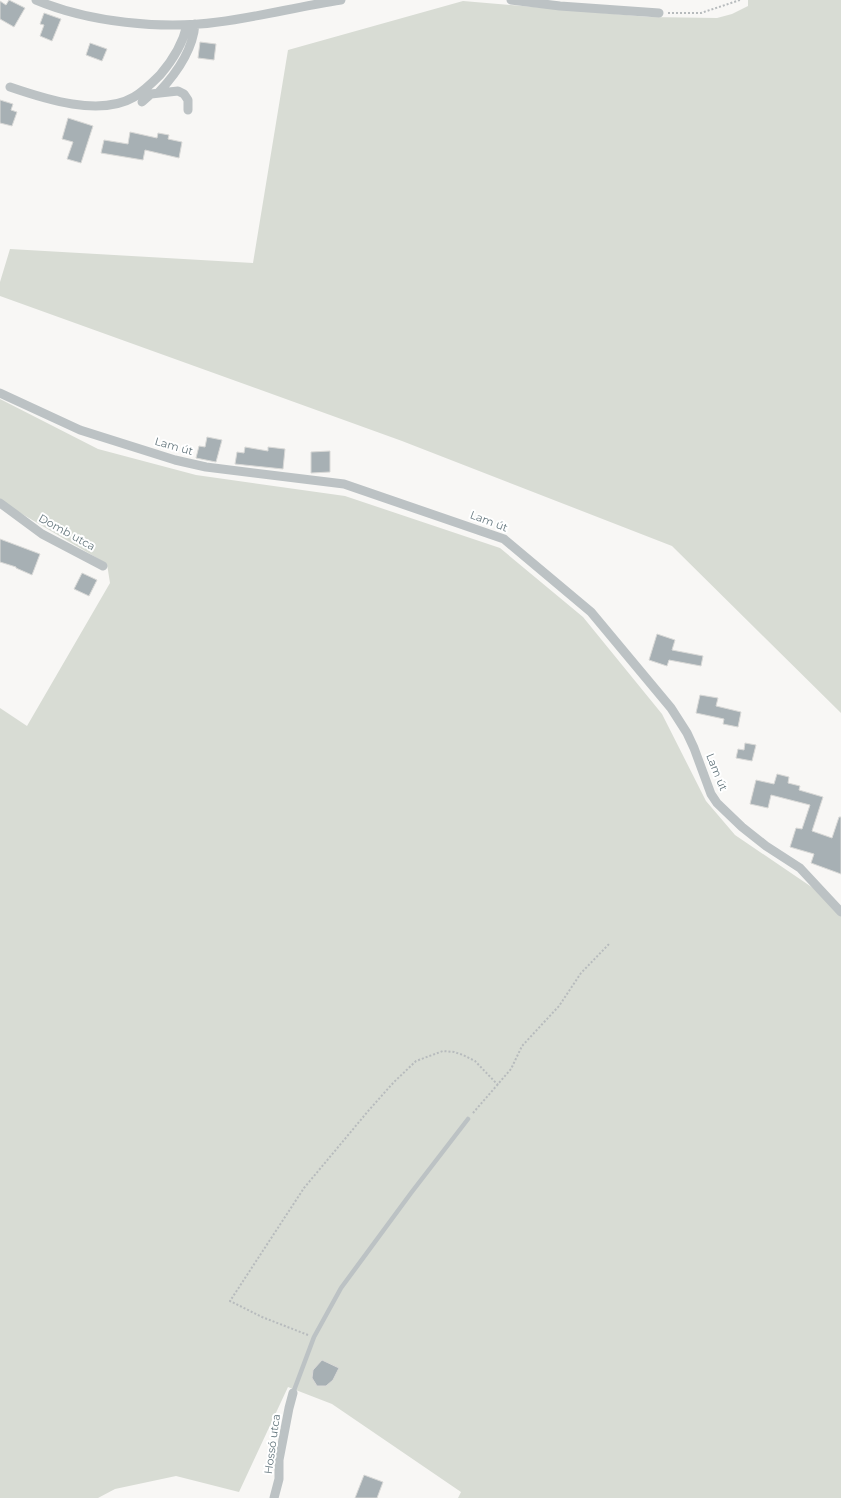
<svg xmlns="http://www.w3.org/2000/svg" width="841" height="1498" viewBox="0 0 841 1498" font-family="Montserrat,sans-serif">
<rect width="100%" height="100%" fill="#f8f7f5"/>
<path fill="#d8dcd4" d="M 748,0 L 841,0 L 841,713 L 672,546 L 402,441 L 0,296 L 0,282 L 10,249 L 253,263 L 288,50 L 463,1 L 649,17 L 717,18 L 732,14 L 748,6 Z
M 0,399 L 98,449 L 196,475 L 345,496 L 500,548 L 583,617 L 662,714 L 706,801 L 735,835 L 841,907 L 841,1498 L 458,1498 L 461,1492 L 332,1404 L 288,1387 L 239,1492 L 176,1476 L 115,1489 L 98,1498 L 0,1498 L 0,708 L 27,726 L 110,583 L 107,564 L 0,501 Z"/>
<path fill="#a7b0b4" stroke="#d9d9d7" d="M 9,0 L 25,8 L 14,27 L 0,19 L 0,1 L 6,5 Z
M 44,13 L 61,19 L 52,41 L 40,36 L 44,25 L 40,24 Z
M 200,42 L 216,44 L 214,60 L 198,58 Z
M 90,43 L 107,49 L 102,61 L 86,55 Z
M 0,100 L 13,104 L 11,110 L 17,112 L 12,126 L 0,123 Z
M 68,118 L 93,126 L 81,163 L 67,159 L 73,142 L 62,139 Z
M 130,132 L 157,138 L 158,133 L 169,135 L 168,139 L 182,142 L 179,158 L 145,150 L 143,160 L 101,153 L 104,140 L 128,144 Z
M 207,437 L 222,440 L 216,462 L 196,458 L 199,446 L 205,447 Z
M 245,447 L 268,451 L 268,447 L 285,449 L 283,469 L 235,464 L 237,452 L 244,453 Z
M 330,451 L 330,472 L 311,473 L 311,452 Z
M 0,539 L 40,554 L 32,575 L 16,568 L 16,567 L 0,562 Z
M 82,573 L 97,580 L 89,596 L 74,589 Z
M 657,634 L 675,640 L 672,650 L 703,656 L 701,666 L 669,660 L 667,666 L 649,660 Z
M 700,695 L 718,698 L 716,706 L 741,712 L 738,727 L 723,724 L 724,719 L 696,713 Z
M 745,743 L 756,745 L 752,761 L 736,758 L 738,749 L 744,750 Z
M 777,774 L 789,777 L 788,783 L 800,786 L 799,790 L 823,797 L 812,831 L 832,838 L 839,817 L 841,817 L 841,874 L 811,863 L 814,854 L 790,847 L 796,828 L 802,829 L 810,805 L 771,795 L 768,808 L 750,804 L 756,780 L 774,784 Z
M 322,1360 L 339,1368 L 333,1380 L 326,1386 L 317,1386 L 312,1378 L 313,1370 Z
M 364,1475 L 383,1482 L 377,1498 L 355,1498 Z"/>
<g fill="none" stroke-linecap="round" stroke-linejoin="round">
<path stroke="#b7bbbd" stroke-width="2" stroke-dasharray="2 2" stroke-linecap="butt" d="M 668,13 L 701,13 L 740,0
M 473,1113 L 511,1069 L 522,1046 L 559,1006 L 581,973 L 610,943
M 308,1335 L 262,1317 L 230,1301 L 304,1188 L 369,1110 L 394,1082 L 416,1061 L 443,1051 L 454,1052 L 463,1055 L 475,1061 L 498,1085"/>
<path stroke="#bcc2c4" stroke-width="4.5" d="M 293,1393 L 314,1337 L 341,1288 L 411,1193 L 468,1119"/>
<path stroke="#bcc2c4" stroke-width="9" d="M 36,0 C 88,22 162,30 218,22 C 259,17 300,6 341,0
M 511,0 L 560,6 L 659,13
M 10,87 C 45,99 100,117 134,97 C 144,91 152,83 160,75 C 172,61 183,43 187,25
M 158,93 C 176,74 193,51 195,24
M 142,102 L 151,94 L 178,91 L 184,94 L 188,100 L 188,110
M 0,393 L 80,430 L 175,460 L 206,467 L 344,484 L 504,539 L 591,612 L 671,708 L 687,733 L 694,748 L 711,794 L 717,803 L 742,827 L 766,846 L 800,868 L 841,912
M 0,503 L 42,534 L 103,566
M 274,1498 L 279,1479 L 279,1460 L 289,1408 L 293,1393"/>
</g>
<g text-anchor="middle" stroke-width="4" stroke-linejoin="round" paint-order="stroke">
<g font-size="11" fill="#65777e" stroke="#fff">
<text transform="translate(174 446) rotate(16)" y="4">Lam út</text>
<text transform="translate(489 521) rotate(21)" y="4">Lam út</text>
<text transform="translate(67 532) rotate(29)" y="4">Domb utca</text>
<text transform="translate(717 772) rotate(68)" y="4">Lam út</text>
<text transform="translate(272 1444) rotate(-82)" y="4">Hossó utca</text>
</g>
</g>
</svg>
